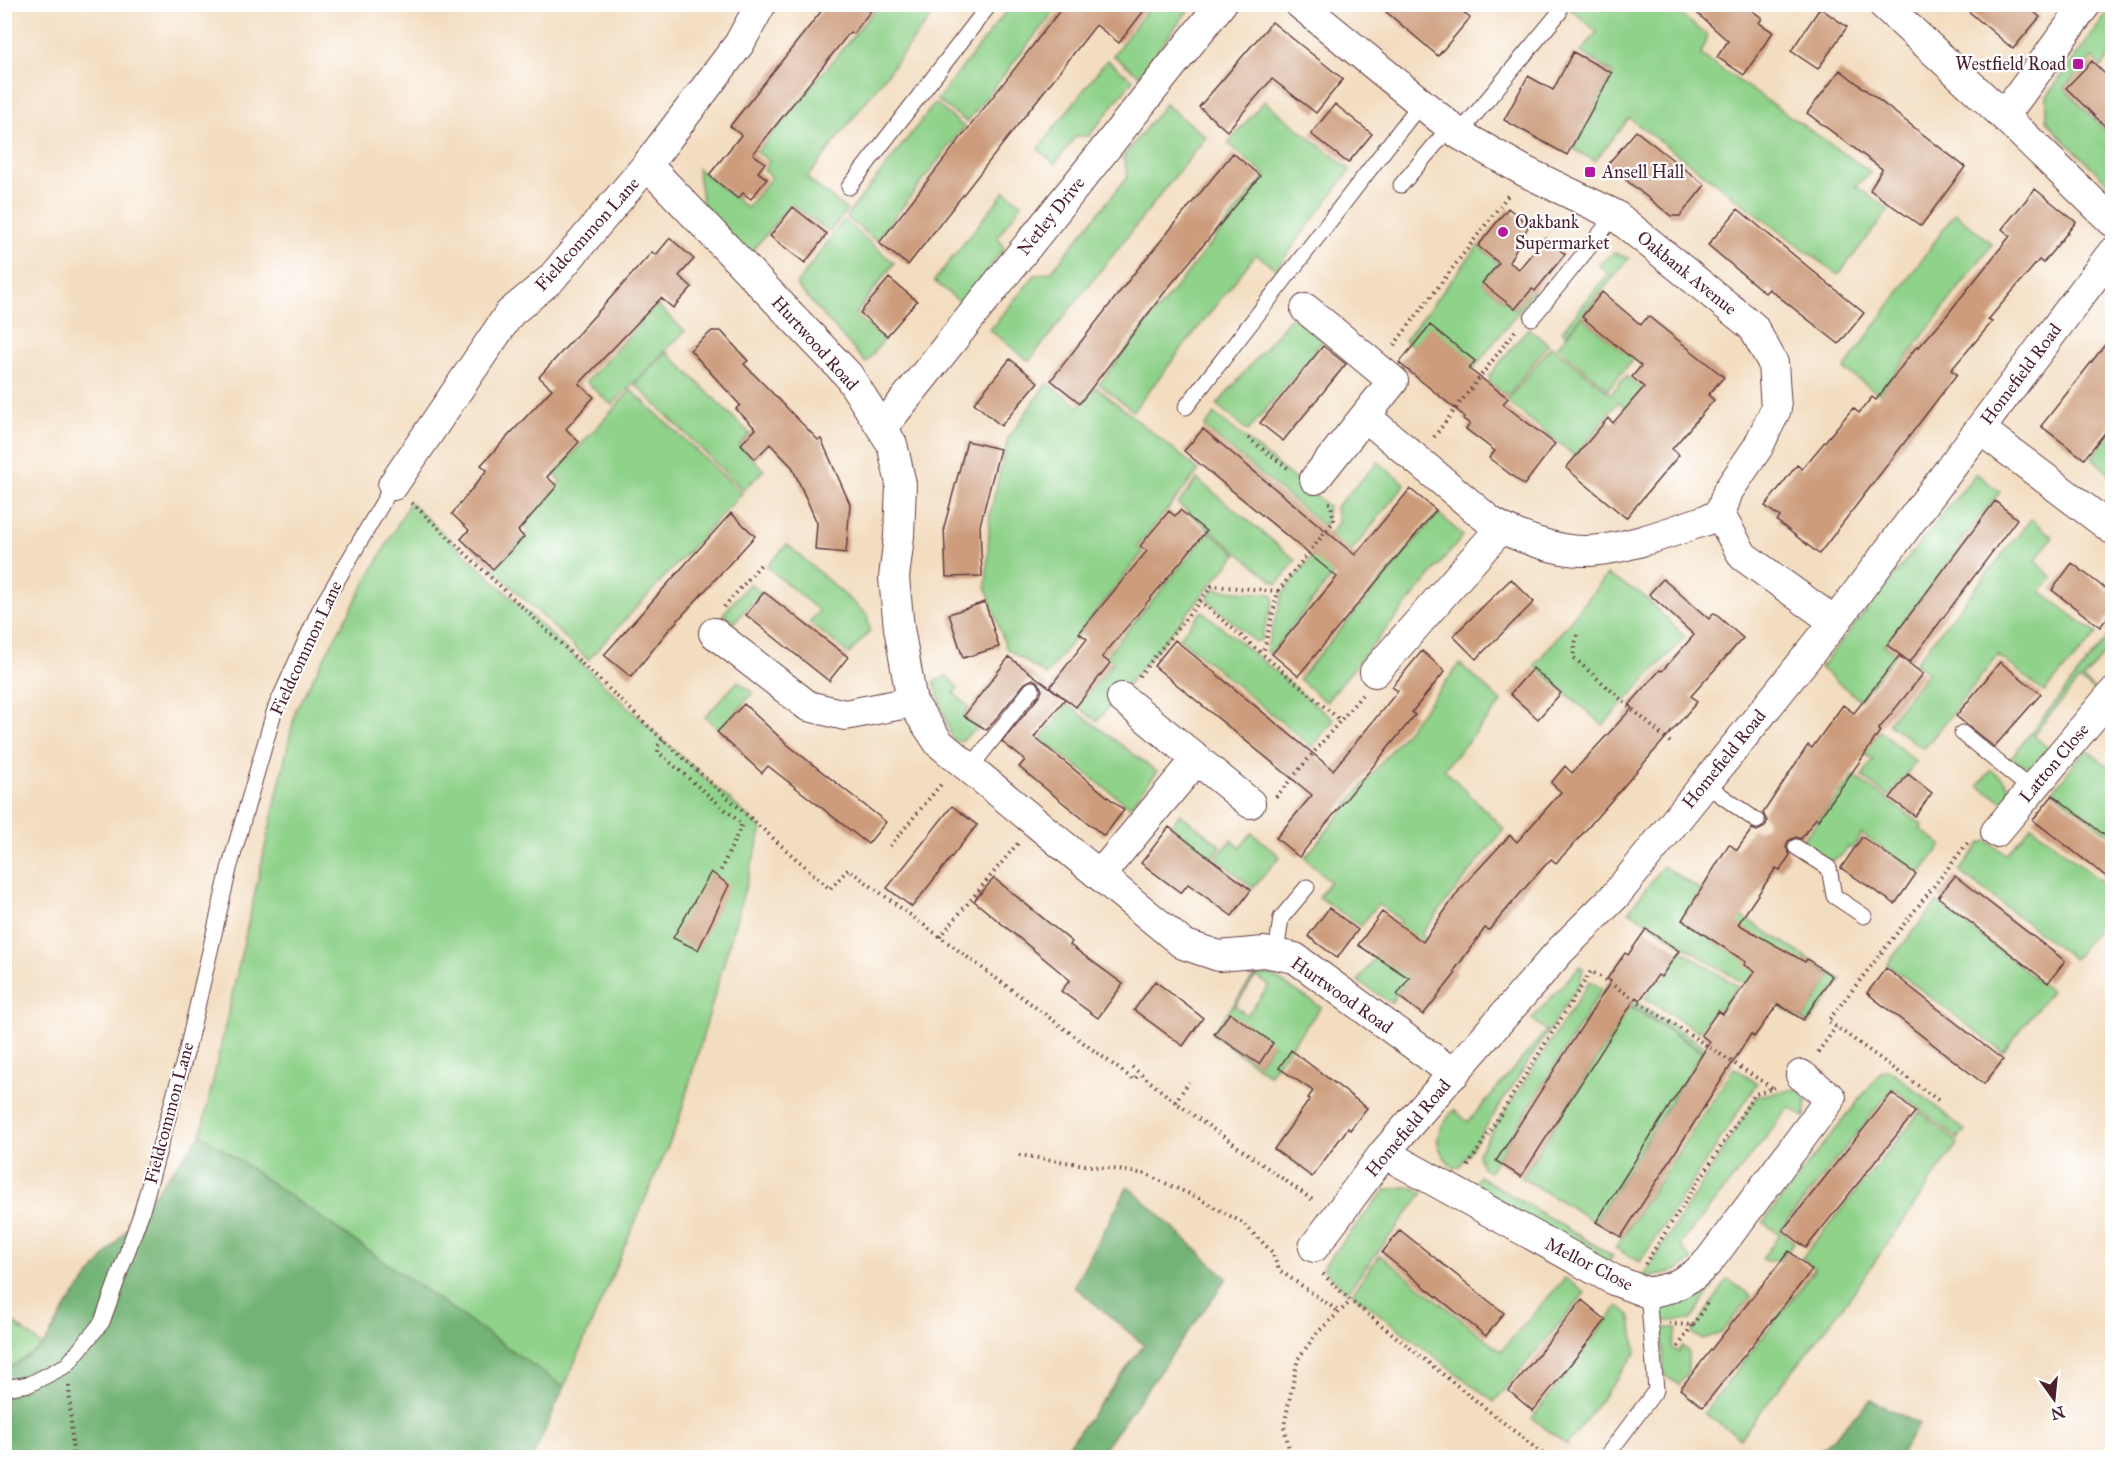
<svg xmlns="http://www.w3.org/2000/svg" width="2117" height="1462" viewBox="0 0 2117 1462" font-family="'IM FELL Great Primer',serif">
<rect width="100%" height="100%" fill="#fff"/>
<filter id="ink" filterUnits="userSpaceOnUse"><feTurbulence type="fractalNoise" baseFrequency=".0167" numOctaves="2"/><feDisplacementMap in="SourceGraphic" scale="12" xChannelSelector="R" yChannelSelector="G"/><feConvolveMatrix kernelMatrix="1 2 1 2 8 2 1 2 1" color-interpolation-filters="sRGB"/></filter>
<filter id="wash" filterUnits="userSpaceOnUse"><feTurbulence type="fractalNoise" baseFrequency=".008" numOctaves="4" result="noise"/><feDisplacementMap in="SourceGraphic" scale="24" xChannelSelector="R" yChannelSelector="G"/><feGaussianBlur stdDeviation="1.35" result="paint"/><feColorMatrix in="noise" values="0 0 0 0 0 0 0 0 0 0 0 0 0 0 0 0 0 1.4 0 .05"/><feComposite in="paint" operator="in"/></filter>
<g filter="url(#wash)">
<rect width="100%" height="100%" fill="#f3ddc0"/>
<path fill="#8fd28a" stroke="#6c785a" stroke-width="1.5" fill-rule="evenodd" d="M 1152,4 L 1192,5 L 1139,75 L 1113,55 Z
M 879,5 L 940,5 L 807,178 L 847,210 L 830,232 L 791,204 L 749,255 L 703,204 L 697,168 L 747,208 L 772,177 L 764,170 L 769,161 L 757,152 Z
M 1011,5 L 1049,5 L 1055,10 L 967,122 L 937,100 Z
M 1566,5 L 1668,5 L 1707,35 L 1701,55 L 1871,172 L 1856,186 L 1889,210 L 1838,275 L 1629,118 L 1595,161 L 1573,149 L 1613,73 L 1581,52 L 1597,32 Z
M 2112,7 L 2112,52 L 2102,67 L 2092,57 L 2064,88 L 2112,137 L 2112,142 L 2107,147 L 2112,153 L 2112,187 L 2057,133 L 2047,120 L 2047,96 Z
M 1107,60 L 1133,80 L 1089,136 L 1076,136 L 1055,164 L 1038,149 Z
M 1264,101 L 1350,170 L 1276,269 L 1256,254 L 1133,411 L 1099,384 L 1265,175 L 1228,144 Z
M 935,103 L 964,127 L 876,241 L 846,217 Z
M 1165,104 L 1206,137 L 1029,361 L 990,330 L 1035,275 L 1051,272 L 1128,176 L 1123,157 Z
M 1005,191 L 1022,204 L 998,236 L 1004,249 L 961,303 L 934,281 Z
M 1955,213 L 1992,244 L 1879,394 L 1844,369 Z
M 844,220 L 894,263 L 855,315 L 884,339 L 866,363 L 796,285 Z
M 1478,246 L 1499,263 L 1483,283 L 1515,309 L 1532,289 L 1535,291 L 1447,402 L 1444,400 L 1475,361 L 1413,347 L 1405,340 Z
M 1614,253 L 1629,258 L 1566,335 L 1562,331 L 1609,273 L 1599,265 Z
M 657,305 L 685,331 L 612,405 L 586,382 Z
M 1292,316 L 1323,341 L 1248,431 L 1217,405 Z
M 1582,317 L 1633,359 L 1608,389 L 1557,347 Z
M 1528,328 L 1548,344 L 1508,396 L 1490,383 L 1489,376 Z
M 1551,346 L 1611,394 L 1626,376 L 1651,397 L 1636,416 L 1618,402 L 1575,456 L 1507,401 Z
M 667,352 L 750,434 L 739,445 L 764,470 L 743,490 L 635,384 Z
M 1047,383 L 1079,407 L 1096,387 L 1199,470 L 1137,547 L 1143,552 L 1046,675 L 1006,648 L 986,587 L 990,513 L 1008,438 Z
M 631,390 L 742,493 L 588,660 L 493,569 L 529,532 L 522,524 L 561,481 L 554,474 Z
M 1215,414 L 1328,506 L 1325,527 L 1204,427 Z
M 2112,431 L 2112,476 L 2092,458 Z
M 1378,462 L 1405,484 L 1270,654 L 1266,650 L 1283,593 L 1338,523 L 1336,507 Z
M 1976,473 L 2000,492 L 1958,545 L 1961,548 L 1884,645 L 1896,654 L 1860,700 L 1820,668 Z
M 1197,479 L 1296,560 L 1277,584 L 1178,504 Z
M 410,502 L 663,740 L 762,829 L 678,1123 L 564,1387 L 201,1134 L 296,709 Z
M 1438,513 L 1463,536 L 1326,702 L 1299,679 Z
M 2031,519 L 2053,537 L 2035,561 L 2053,578 L 2041,592 L 2097,634 L 2044,692 L 1998,655 L 1924,749 L 1888,723 L 1927,673 L 1915,663 Z
M 1209,532 L 1237,554 L 1097,721 L 1078,707 L 1113,662 L 1106,656 Z
M 787,544 L 867,615 L 870,631 L 849,654 L 809,622 L 819,611 L 767,567 Z
M 1607,575 L 1642,594 L 1685,637 L 1603,725 L 1534,666 Z
M 750,583 L 761,592 L 734,623 L 723,614 Z
M 1214,589 L 1271,594 L 1274,599 L 1261,640 L 1256,642 L 1208,601 L 1209,594 Z
M 1202,611 L 1334,720 L 1312,747 L 1179,638 Z
M 2112,623 L 2112,645 L 2083,679 L 2098,693 L 2079,680 L 2033,735 L 2049,749 L 2031,767 L 2009,760 L 2111,633 L 2107,630 Z
M 1460,664 L 1502,702 L 1444,769 L 1504,829 L 1421,934 L 1433,944 L 1391,1003 L 1358,981 L 1401,921 L 1378,904 L 1361,926 L 1319,897 L 1330,881 L 1305,858 Z
M 947,676 L 958,688 L 954,693 L 969,707 L 963,716 L 979,727 L 960,742 L 952,739 L 934,682 Z
M 738,681 L 753,693 L 720,730 L 705,717 Z
M 1067,704 L 1157,772 L 1130,807 L 1041,739 Z
M 1880,731 L 1916,762 L 1888,797 L 1862,776 L 1873,760 L 1864,753 Z
M 2086,749 L 2112,770 L 2112,837 L 2053,791 Z
M 1991,770 C 2006,780 2014,786 2007,804 L 1978,786 Z
M 1854,776 L 1923,825 L 1920,829 L 1942,845 L 1920,874 L 1862,834 L 1852,848 L 1848,846 L 1843,854 L 1830,862 L 1801,842 Z
M 1180,814 L 1221,846 L 1212,858 L 1171,826 Z
M 2032,826 L 2112,890 L 2112,911 L 2074,959 L 1959,871 L 1981,843 L 1987,841 L 2006,854 Z
M 1252,833 L 1280,856 L 1253,888 L 1216,858 L 1231,840 L 1240,847 Z
M 1663,866 L 1842,980 L 1808,1024 L 1629,911 ZM 1697,896 L 1723,947 L 1682,920 ZM 1807,959 L 1832,976 L 1803,1020 L 1778,1004 Z
M 1937,902 L 2051,991 L 2003,1052 L 1887,964 Z
M 1681,950 L 1737,986 L 1721,1011 L 1715,1007 L 1699,1032 L 1645,998 L 1657,979 L 1662,982 Z
M 1580,966 L 1583,969 L 1580,983 L 1466,1157 L 1459,1167 L 1454,1168 C 1431,1146 1434,1132 1454,1110 L 1468,1122 L 1546,1031 L 1532,1019 Z
M 1255,975 L 1271,975 L 1321,1007 L 1269,1075 L 1212,1034 ZM 1256,976 L 1269,986 L 1247,1015 L 1235,1006 ZM 1244,1023 L 1273,1044 L 1259,1064 L 1229,1044 Z
M 1590,981 L 1602,989 L 1489,1172 L 1482,1168 L 1478,1153 Z
M 1608,984 L 1732,1064 L 1729,1068 L 1605,988 Z
M 1630,1006 L 1702,1052 L 1595,1222 L 1522,1178 Z
M 1734,1068 L 1757,1083 L 1640,1262 L 1615,1248 Z
M 1889,1069 L 1965,1130 L 1958,1139 L 1893,1088 L 1780,1230 L 1794,1242 L 1780,1260 L 1766,1261 L 1762,1258 L 1780,1235 L 1763,1222 L 1881,1072 Z
M 1797,1089 L 1806,1097 L 1805,1118 L 1790,1107 L 1680,1245 L 1693,1261 L 1676,1271 L 1642,1278 L 1757,1096 Z
M 1920,1112 L 1958,1143 L 1850,1297 L 1740,1438 L 1704,1413 L 1815,1269 L 1802,1258 Z
M 1479,1176 L 1613,1256 L 1606,1265 L 1474,1185 Z
M 1404,1187 L 1415,1188 L 1423,1193 L 1347,1292 L 1322,1268 L 1385,1190 Z
M 1380,1255 L 1501,1351 L 1565,1278 L 1585,1293 L 1494,1402 L 1352,1293 Z
M 1715,1272 L 1720,1275 L 1691,1320 L 1660,1321 L 1658,1311 L 1667,1299 Z
M 1728,1279 L 1751,1296 L 1722,1332 L 1702,1340 L 1692,1333 Z
M 1618,1306 L 1630,1314 L 1636,1353 L 1567,1445 L 1532,1418 Z
M 4,1315 L 43,1346 L 11,1367 L 5,1366 Z
M 1662,1328 L 1677,1328 L 1672,1348 L 1679,1352 L 1682,1346 L 1688,1351 L 1688,1372 L 1679,1385 L 1664,1375 Z"/>
<path fill="#73b476" stroke="#5e6a50" stroke-width="1.5" d="M 201,1134 L 564,1387 L 533,1457 L 5,1458 L 5,1366 L 11,1367 L 43,1346 L 71,1300 Z
M 1128,1186 L 1227,1278 L 1098,1457 L 1060,1457 L 1144,1345 L 1074,1286 Z
M 1871,1400 L 1919,1424 L 1898,1457 L 1814,1457 Z"/>
<g id="blocks">
<path fill="#cc9c7c" d="M 827,4 L 876,4 L 853,34 L 850,32 L 753,154 L 765,163 L 758,172 L 767,179 L 751,199 L 743,193 L 738,199 L 709,175 L 741,135 L 730,126 Z
M 1065,4 L 1149,4 L 1119,43 L 1096,25 L 908,265 L 879,243 Z
M 1377,4 L 1454,4 L 1470,18 L 1438,56 Z
M 1687,4 L 1743,4 L 1762,18 L 1759,23 L 1773,32 L 1744,75 L 1717,57 L 1728,41 Z
M 1960,4 L 2025,4 L 2040,17 L 2013,49 Z
M 1820,8 L 1847,27 L 1818,69 L 1791,51 Z
M 1272,22 L 1343,79 L 1316,113 L 1272,79 L 1227,131 L 1199,107 Z
M 1573,52 L 1612,73 L 1567,155 L 1504,120 L 1528,76 L 1553,90 Z
M 2092,61 L 2112,81 L 2112,133 L 2066,88 Z
M 1840,70 L 1965,167 L 1921,226 L 1870,190 L 1882,169 L 1807,113 Z
M 1335,104 L 1372,134 L 1348,163 L 1311,134 Z
M 1636,131 L 1705,185 L 1680,216 L 1671,216 L 1607,165 Z
M 1233,153 L 1260,176 L 1164,293 L 1080,403 L 1051,380 L 1136,271 Z
M 2035,189 L 2076,222 L 2043,263 L 2039,260 L 1988,320 L 1992,322 L 1951,370 L 1957,374 L 1819,554 L 1777,521 L 1780,517 L 1765,506 L 1797,465 L 1802,469 L 1853,408 L 1859,413 L 1872,397 L 1876,400 L 1917,346 L 1919,347 L 1947,315 L 2010,236 L 2002,229 Z
M 793,207 L 827,234 L 805,263 L 770,236 Z
M 1508,208 L 1529,225 L 1509,262 L 1519,269 L 1545,238 L 1565,254 L 1535,291 L 1532,289 L 1515,309 L 1482,283 L 1499,263 L 1478,246 Z
M 1738,209 L 1864,313 L 1839,344 L 1769,289 L 1765,293 L 1708,245 Z
M 670,238 L 694,259 L 679,276 L 692,287 L 673,308 L 661,298 L 579,384 L 594,397 L 566,429 L 579,442 L 547,477 L 557,486 L 518,531 L 524,537 L 493,569 L 461,539 L 469,530 L 452,514 L 487,470 L 481,465 L 552,389 L 539,377 L 652,252 L 656,255 Z
M 889,278 L 917,301 L 887,336 L 860,313 Z
M 1602,292 L 1641,325 L 1648,316 L 1724,377 L 1708,395 L 1714,400 L 1672,449 L 1679,455 L 1626,518 L 1566,468 L 1608,418 L 1613,423 L 1644,387 L 1632,377 L 1641,366 L 1582,317 Z
M 1430,325 L 1475,361 L 1469,369 L 1508,398 L 1503,404 L 1555,444 L 1524,485 L 1489,458 L 1495,451 L 1466,429 L 1470,424 L 1463,419 L 1464,416 L 1399,363 Z
M 712,331 L 721,331 L 748,361 L 744,364 L 818,440 L 821,439 L 850,504 L 846,553 L 815,550 L 817,523 L 792,467 L 770,444 L 755,459 L 741,444 L 756,429 L 736,409 L 740,405 L 690,350 Z
M 2112,336 L 2112,424 L 2084,459 L 2041,426 Z
M 1323,346 L 1346,364 L 1283,441 L 1260,423 Z
M 1010,359 L 1038,382 L 1001,426 L 974,403 Z
M 1203,429 L 1355,555 L 1410,489 L 1436,510 L 1298,676 L 1272,654 L 1337,577 L 1184,451 Z
M 967,441 L 1000,449 L 980,525 L 982,576 L 946,577 L 944,527 Z
M 1995,501 L 2017,519 L 1910,662 L 1887,645 Z
M 1180,510 L 1206,531 L 1102,657 L 1110,663 L 1076,707 L 1050,687 L 1087,639 L 1079,633 L 1147,551 L 1140,546 L 1169,511 L 1175,516 Z
M 731,513 L 755,536 L 667,632 L 631,677 L 604,655 Z
M 2072,563 L 2112,594 L 2112,612 L 2100,627 L 2052,590 Z
M 1511,579 L 1534,602 L 1476,659 L 1453,636 Z
M 1663,579 L 1709,619 L 1714,613 L 1743,638 L 1691,696 L 1697,702 L 1571,847 L 1556,863 L 1551,859 L 1531,881 L 1489,930 L 1485,928 L 1454,971 L 1456,973 L 1423,1015 L 1397,995 L 1409,978 L 1358,945 L 1382,912 L 1423,942 L 1460,889 L 1484,863 L 1510,835 L 1517,842 L 1561,792 L 1551,783 L 1565,766 L 1572,773 L 1632,708 L 1629,705 L 1660,670 L 1662,671 L 1694,635 L 1649,594 Z
M 764,592 L 848,657 L 829,681 L 746,615 Z
M 985,602 L 999,647 L 963,658 L 949,614 Z
M 1175,640 L 1333,770 L 1398,691 L 1392,687 L 1422,651 L 1445,671 L 1412,712 L 1415,715 L 1299,857 L 1276,838 L 1312,795 L 1154,666 Z
M 1899,656 L 1923,674 L 1878,730 L 1880,731 L 1865,754 L 1818,820 L 1816,818 L 1801,839 L 1796,837 L 1788,841 L 1786,847 L 1790,855 L 1780,870 L 1776,868 L 1738,924 L 1805,962 L 1807,959 L 1832,976 L 1803,1020 L 1778,1004 L 1754,1037 L 1751,1034 L 1621,1237 L 1596,1222 L 1710,1042 L 1701,1035 L 1718,1011 L 1723,1014 L 1755,971 L 1744,965 L 1746,962 L 1682,920 L 1729,844 L 1737,850 L 1752,829 L 1757,831 L 1765,827 L 1767,821 L 1763,813 L 1808,745 L 1812,748 L 1843,705 L 1854,713 Z
M 1009,657 L 1065,699 L 1034,737 L 1124,810 L 1104,836 L 1019,767 L 1025,760 L 1002,742 L 1040,695 L 1042,690 L 1038,682 L 1033,679 L 1025,683 L 987,730 L 964,716 Z
M 2000,662 L 2041,694 L 1994,747 L 1956,716 Z
M 1533,668 L 1561,693 L 1538,719 L 1510,694 Z
M 744,704 L 788,745 L 886,822 L 868,844 L 768,766 L 762,773 L 717,732 Z
M 1908,774 L 1932,793 L 1915,816 L 1890,798 Z
M 2053,795 L 2112,841 L 2112,881 L 2033,820 Z
M 952,806 L 977,825 L 912,907 L 887,888 Z
M 1169,827 L 1251,890 L 1232,916 L 1188,884 L 1181,893 L 1141,863 Z
M 1862,837 L 1916,874 L 1895,904 L 1841,868 Z
M 711,872 L 729,885 L 698,950 L 673,938 Z
M 1955,876 L 2065,961 L 2048,983 L 1938,897 Z
M 994,878 L 1072,942 L 1070,945 L 1123,984 L 1098,1018 L 1061,991 L 1070,980 L 974,901 Z
M 1329,908 L 1358,930 L 1337,958 L 1308,936 Z
M 1646,929 L 1679,951 L 1661,977 L 1658,975 L 1640,1000 L 1636,997 L 1521,1177 L 1496,1161 L 1611,981 L 1607,979 L 1625,953 L 1628,955 Z
M 1886,968 L 2003,1060 L 1984,1084 L 1867,993 Z
M 1155,981 L 1203,1018 L 1183,1046 L 1134,1010 Z
M 1230,1013 L 1273,1043 L 1259,1064 L 1214,1034 Z
M 1291,1050 L 1367,1108 L 1350,1130 L 1348,1128 L 1312,1177 L 1274,1149 L 1310,1099 L 1308,1098 L 1313,1091 L 1279,1068 Z
M 1892,1093 L 1915,1112 L 1806,1248 L 1783,1230 Z
M 1400,1230 L 1504,1313 L 1486,1336 L 1382,1253 Z
M 1789,1251 L 1812,1270 L 1703,1407 L 1680,1389 Z
M 1582,1300 L 1606,1320 L 1533,1411 L 1509,1391 Z"/>
</g>
</g>
<g filter="url(#ink)">
<use href="#blocks" fill-opacity="0" stroke="#633c41" stroke-width="1.5"/>
<g fill="none" stroke-linecap="round" stroke-linejoin="round">
<defs>
<path id="lane" d="M 1459,134 L 1559,13
M 1401,185 L 1450,127
M 849,187 L 990,4
M 1532,318 L 1615,215
M 1186,407 L 1421,103
M 1962,733 L 2032,790
M 970,768 L 1032,689
M 1705,784 L 1757,821
M 1796,847 L 1829,868 L 1834,896 L 1864,916
M 1276,954 L 1281,918 L 1307,887
M 4,1388 L 30,1384 L 67,1365 L 102,1322 L 141,1214 L 187,1050 L 229,869 L 275,709 L 319,611 L 393,485
M 1605,1458 L 1656,1390 L 1648,1293"/>
<path id="street" d="M 1300,4 L 1459,134 L 1526,172 L 1615,215 L 1753,327 L 1773,363 L 1776,409 L 1758,447 L 1728,491 L 1720,515 L 1743,556 L 1835,622
M 1883,4 L 2004,116 L 2112,221
M 2004,116 L 2086,4
M 647,165 L 848,375 L 892,444 L 901,484 L 899,536 L 894,578 L 899,628 L 912,702 L 939,743 L 1183,944 L 1219,956 L 1264,952 L 1295,958 L 1454,1074
M 1306,309 L 1393,381 L 1315,479
M 1366,417 L 1490,521 C 1513,536 1558,552 1586,551 C 1626,550 1682,528 1720,515
M 882,428 L 1221,4
M 1980,429 L 2112,529
M 393,485 L 510,313 L 551,279 L 647,165 L 739,44 L 761,4
M 714,633 L 808,706 L 845,715 L 912,702
M 1375,672 L 1501,528
M 1122,698 L 1250,803
M 1996,832 L 2112,694
M 1100,875 L 1197,759
M 1384,1153 L 1614,1280 L 1648,1293 L 1673,1287 L 1694,1275 L 1709,1261 L 1831,1098 L 1801,1075
M 1314,1247 L 1384,1153 L 1560,951 L 1615,896 L 1705,784 L 1835,622 L 2112,253"/>
</defs>
<use href="#lane" stroke="#633c41" stroke-width="17"/>
<use href="#street" stroke="#633c41" stroke-width="32"/>
<path stroke="#633c41" stroke-width="4" stroke-dasharray="1.5 4.5" stroke-linecap="butt" d="M 1394,345 L 1509,194
M 1434,437 L 1515,331
M 1248,438 L 1289,469
M 412,503 L 663,740 L 830,889 L 848,869 L 1134,1080 L 1139,1074
M 1278,591 L 1334,521 L 1331,504 L 1328,502
M 1200,601 L 1212,586 L 1278,591 L 1263,654
M 724,607 L 763,562
M 1577,635 L 1573,657 L 1672,744
M 1139,676 L 1200,601 L 1340,720
M 663,740 L 658,746 L 658,752 L 742,824 L 720,872
M 1276,797 L 1362,695
M 890,846 L 943,782
M 940,937 L 1018,843
M 1818,1052 L 1836,1027
M 1132,1067 L 1175,1102 L 1314,1201
M 1938,1100 L 1828,1021 L 1970,840
M 1175,1102 L 1189,1082
M 1019,1155 L 1145,1174 L 1196,1197 L 1243,1223 L 1272,1252 L 1279,1270 L 1338,1311
M 1468,1166 L 1591,971 L 1774,1089
M 1645,1264 L 1755,1094 L 1775,1088
M 1323,1274 L 1351,1301 L 1548,1458
M 1669,1324 L 1693,1325 L 1709,1300
M 1678,1347 L 1692,1325
M 69,1386 L 73,1458
M 1291,1458 L 1284,1426 L 1298,1359 L 1317,1333 L 1351,1301"/>
<use href="#lane" stroke="#fff" stroke-width="15"/>
<use href="#street" stroke="#fff" stroke-width="30"/>
</g>
</g>
<g fill="#b5179e" stroke="#fff" stroke-width="2">
<rect x="2072" y="58" width="12" height="12" rx="3"/>
<rect x="1584" y="166" width="12" height="12" rx="3"/>
<circle cx="1503" cy="232" r="6"/>
</g>
<g text-anchor="middle" stroke-width="4.5" stroke-linejoin="round" paint-order="stroke">
<g font-size="18" fill="#4a1f2b" stroke="#fff" text-anchor="start">
<text x="2066" y="70" text-anchor="end">Westfield Road</text>
<text x="1602" y="178">Ansell Hall</text>
<text x="1515" y="228">Oakbank<tspan x="1515" dy="21">Supermarket</tspan></text>
</g>
<g font-size="18" fill="#4a1f2b" stroke="#fff">
<text transform="translate(1051 216) rotate(-51)" y="6">Netley Drive</text>
<text transform="translate(587 234) rotate(-48)" y="6">Fieldcommon Lane</text>
<text transform="translate(1687 273) rotate(39)" y="6">Oakbank Avenue</text>
<text transform="translate(815 343) rotate(48)" y="6">Hurtwood Road</text>
<text transform="translate(2021 374) rotate(-53)" y="6">Homefield Road</text>
<text transform="translate(306 648) rotate(-65)" y="6">Fieldcommon Lane</text>
<text transform="translate(1724 759) rotate(-51)" y="6">Homefield Road</text>
<text transform="translate(2054 763) rotate(-50)" y="6">Latton Close</text>
<text transform="translate(1342 995) rotate(35)" y="6">Hurtwood Road</text>
<text transform="translate(169 1113) rotate(-75)" y="6">Fieldcommon Lane</text>
<text transform="translate(1408 1128) rotate(-50)" y="6">Homefield Road</text>
<text transform="translate(1589 1264) rotate(27)" y="6">Mellor Close</text>
</g>
</g>
<rect width="2117" height="1462" fill="none" stroke="#fff" stroke-width="24"/>
<g transform="translate(2054 1399) rotate(165)" stroke="#ffffff" stroke-width="4.5" paint-order="stroke">
<path d="M0-4.5L10 22L0 15L-10 22Z" fill="#4a1f2b"/>
<text y="-9" font-size="16" font-weight="bold" text-anchor="middle" fill="#4a1f2b">N</text>
</g>
</svg>
